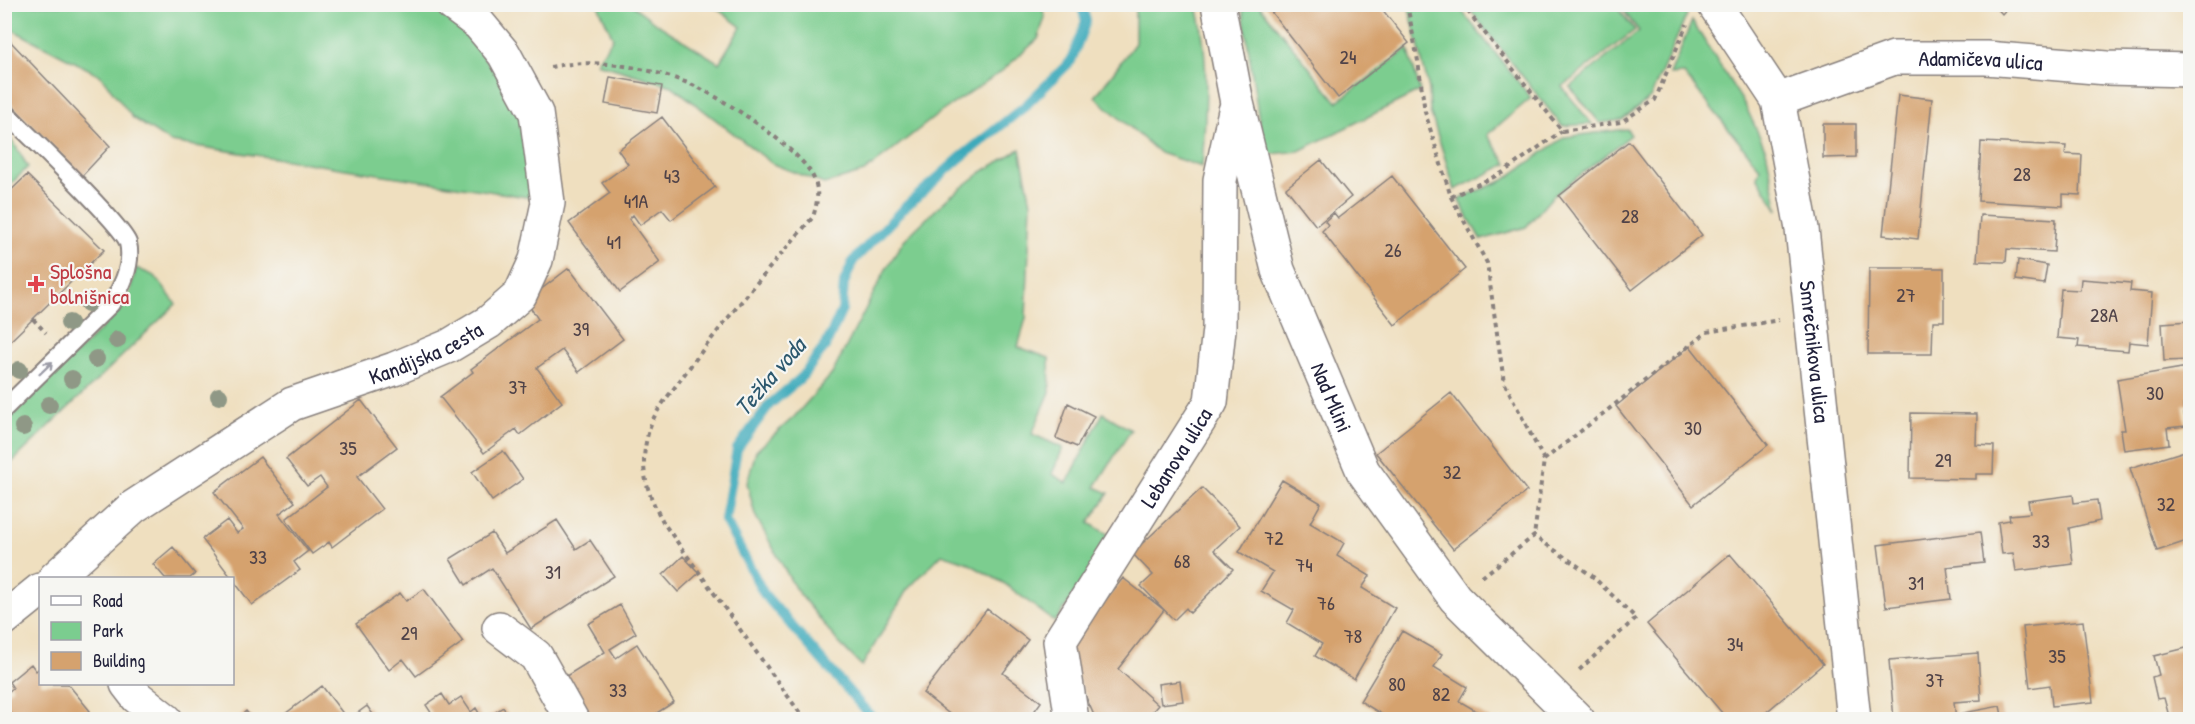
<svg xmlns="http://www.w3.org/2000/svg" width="2195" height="724" viewBox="0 0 2195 724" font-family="'Patrick Hand',sans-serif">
<rect width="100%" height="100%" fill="#f6f6f2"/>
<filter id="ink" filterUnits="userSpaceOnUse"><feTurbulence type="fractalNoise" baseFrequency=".0167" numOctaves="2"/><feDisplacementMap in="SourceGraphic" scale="12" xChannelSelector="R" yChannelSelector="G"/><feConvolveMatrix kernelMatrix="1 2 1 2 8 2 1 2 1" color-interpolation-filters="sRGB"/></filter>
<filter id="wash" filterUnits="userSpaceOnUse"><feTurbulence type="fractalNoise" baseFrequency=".008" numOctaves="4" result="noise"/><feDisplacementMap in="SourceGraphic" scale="24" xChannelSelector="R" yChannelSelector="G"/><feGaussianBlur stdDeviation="1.35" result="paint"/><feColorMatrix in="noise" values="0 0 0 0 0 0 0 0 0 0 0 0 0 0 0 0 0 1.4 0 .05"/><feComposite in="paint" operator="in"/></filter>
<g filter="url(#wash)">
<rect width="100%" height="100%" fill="#efdfbf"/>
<path fill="#7bcd8f" stroke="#4e7865" stroke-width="1.5" d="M 1041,4 L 1045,17 L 1038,39 L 1002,71 L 941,112 L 864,172 L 824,184 L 773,164 L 672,86 L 596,63 L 613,38 L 598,5 L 632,5 L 657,24 L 719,63 L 741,27 L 712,5 Z
M 1414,4 L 1457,5 L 1531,98 L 1487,135 L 1507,164 L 1455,190 L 1430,111 L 1429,89 L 1409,8 Z
M 4,5 L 435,5 L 451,16 L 517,99 L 540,199 L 170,142 L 133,118 L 100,75 L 5,26 Z
M 1135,5 L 1197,5 C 1210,58 1206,112 1202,167 L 1160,153 L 1095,97 L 1135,43 Z
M 1242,5 L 1259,5 L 1337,102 L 1408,48 L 1420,91 L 1299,151 L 1264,155 Z
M 1466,5 L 1615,5 L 1635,30 L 1562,87 L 1592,124 L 1562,126 Z
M 1619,5 L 1679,5 L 1687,15 L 1650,98 L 1622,120 L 1600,123 L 1570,87 L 1639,31 Z
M 1692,21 L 1745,105 L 1766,150 L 1778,210 L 1757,177 L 1760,168 L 1684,74 L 1670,75 Z
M 1627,129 L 1631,135 L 1552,197 L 1526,227 L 1481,240 L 1458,199 L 1504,180 L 1565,137 Z
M 5,133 L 15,145 L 28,167 L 5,190 Z
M 1020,149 L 1031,203 L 1026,318 L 1018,347 L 1049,358 L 1050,392 L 1032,434 L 1063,448 L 1052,474 L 1067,483 L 1103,413 L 1131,430 L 1095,487 L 1109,493 L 1089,523 L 1114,538 L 1055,622 L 1005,584 L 966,562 L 942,554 L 907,590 L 862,666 L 838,642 L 795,588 L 755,515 L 747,483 L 756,451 L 794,417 L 832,374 L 886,269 L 904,240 L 948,198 L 982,172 Z
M 136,268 L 155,276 L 176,304 L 5,469 L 5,424 L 127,303 Z"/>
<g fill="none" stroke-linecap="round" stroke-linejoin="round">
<path stroke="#3caabb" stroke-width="10" d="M 874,720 L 764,594 L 725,520 L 737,449 L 769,405 L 801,378 L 826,345 L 842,310 L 844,283 L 853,261 L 904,208 L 960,158 L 1024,107 L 1071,61 L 1086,21 L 1081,4"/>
</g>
<g id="blocks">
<path fill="#d5a26e" d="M 1265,4 L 1378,4 L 1409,43 L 1338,98 Z
M 1993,4 L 2011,4 L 2002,14 Z
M 10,41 L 110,146 L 82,176 L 4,97 L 4,46 Z
M 610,77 L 662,86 L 657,113 L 605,104 Z
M 1898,95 L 1932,99 L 1918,239 L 1883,235 Z
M 662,117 L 715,187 L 671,220 L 662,209 L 640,225 L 633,215 L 629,219 L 660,262 L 620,292 L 569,223 L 610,193 L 602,183 L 628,164 L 618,150 Z
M 1823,124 L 1856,124 L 1856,157 L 1823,158 Z
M 1629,141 L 1702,235 L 1632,290 L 1559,196 Z
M 1981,142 L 2066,146 L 2065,154 L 2082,155 L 2080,195 L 2063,194 L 2063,206 L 1978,201 Z
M 1321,160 L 1351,197 L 1316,226 L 1286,188 Z
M 27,175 L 104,250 L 4,347 L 4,197 Z
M 1392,176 L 1465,269 L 1395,325 L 1322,231 L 1328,225 L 1325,221 L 1334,213 L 1338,218 Z
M 1980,215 L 2056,219 L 2054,252 L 2007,249 L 2006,262 L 1977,261 Z
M 2018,260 L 2047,265 L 2044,284 L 2016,280 Z
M 569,268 L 623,339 L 579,372 L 562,350 L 537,368 L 562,402 L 520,435 L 516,429 L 484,453 L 440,397 L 473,372 L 471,369 L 538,319 L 526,301 Z
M 1869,268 L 1944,268 L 1944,321 L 1933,321 L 1932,354 L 1868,354 Z
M 2081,279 L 2131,283 L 2130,291 L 2152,293 L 2148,344 L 2129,342 L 2128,351 L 2078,347 L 2079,340 L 2057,338 L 2061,289 L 2080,290 Z
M 2190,321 L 2190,360 L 2164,361 L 2162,323 Z
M 1690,346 L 1768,445 L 1693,505 L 1616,406 Z
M 2188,367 L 2190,404 L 2183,405 L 2186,426 L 2167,428 L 2169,444 L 2124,450 L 2121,430 L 2125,430 L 2117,379 Z
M 1451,393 L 1527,491 L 1453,549 L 1376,453 Z
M 361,400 L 397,447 L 357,477 L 382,509 L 332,547 L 329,542 L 312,554 L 286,519 L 327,487 L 320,477 L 307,486 L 286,459 Z
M 1068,403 L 1094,416 L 1077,447 L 1056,438 Z
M 1911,413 L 1977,414 L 1976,445 L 1994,446 L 1993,474 L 1976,474 L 1976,479 L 1910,478 Z
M 2188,450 L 2190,458 L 2190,540 L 2157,551 L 2130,468 Z
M 503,451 L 523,479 L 492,501 L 472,472 Z
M 260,457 L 295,502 L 279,514 L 308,551 L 294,562 L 300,570 L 252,605 L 202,539 L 227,520 L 237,533 L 243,529 L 214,492 Z
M 1282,480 L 1321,503 L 1310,523 L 1344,543 L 1337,556 L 1370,576 L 1362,588 L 1395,608 L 1354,679 L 1315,656 L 1322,644 L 1287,623 L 1294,610 L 1261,591 L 1273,572 L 1239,552 Z
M 1202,488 L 1240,526 L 1214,550 L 1233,569 L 1190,613 L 1186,608 L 1174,620 L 1141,586 L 1153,575 L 1132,553 Z
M 2073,495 L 2074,503 L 2097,500 L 2100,521 L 2069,528 L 2073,564 L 2016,571 L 2013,553 L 2002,554 L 1998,522 L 2010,520 L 2009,515 L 2030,513 L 2028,501 Z
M 557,520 L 576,549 L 590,540 L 614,576 L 531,629 L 492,568 L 466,585 L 450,559 L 492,533 L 505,553 Z
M 1980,532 L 1984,563 L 1947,567 L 1951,599 L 1886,607 L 1878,545 Z
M 173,547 L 195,574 L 190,578 L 165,578 L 153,564 Z
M 1730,554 L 1823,664 L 1757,720 L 1728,720 L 1647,624 Z
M 683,556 L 699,573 L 678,592 L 663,575 Z
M 1123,578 L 1164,610 L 1118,669 L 1158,705 L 1145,720 L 1096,720 L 1066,651 Z
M 424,589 L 463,642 L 416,676 L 403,659 L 389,670 L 356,624 L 400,593 L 406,601 Z
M 620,605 L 636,633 L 610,649 L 616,658 L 637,644 L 674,702 L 646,720 L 589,720 L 563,678 L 605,652 L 588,624 Z
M 987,609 L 1028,640 L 1003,673 L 1041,702 L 1028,720 L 957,720 L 923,693 Z
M 2083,621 L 2093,702 L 2052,706 L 2050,685 L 2030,688 L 2023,627 Z
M 1402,631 L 1442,654 L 1434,667 L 1467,687 L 1459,701 L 1492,720 L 1391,720 L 1360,701 Z
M 2190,647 L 2190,720 L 2170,720 L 2164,698 L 2157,699 L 2152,677 L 2159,675 L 2154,656 Z
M 1978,653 L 1981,700 L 1954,702 L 1956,720 L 1894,720 L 1889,660 Z
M 31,664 L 36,671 L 40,668 L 40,684 L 68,684 L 90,711 L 80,720 L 16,720 L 4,705 L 4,695 L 13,688 L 9,682 Z
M 1180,681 L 1183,701 L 1161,704 L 1158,684 Z
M 322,686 L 348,720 L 277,720 Z
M 442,694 L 449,705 L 461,697 L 471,712 L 476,708 L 483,720 L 425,720 L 432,714 L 426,705 Z
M 367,706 L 377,720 L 348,720 Z
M 2000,706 L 2003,720 L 1964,720 L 1963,713 Z
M 503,707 L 511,720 L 484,720 Z
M 246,711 L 254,720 L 236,720 Z"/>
</g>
</g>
<g filter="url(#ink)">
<use href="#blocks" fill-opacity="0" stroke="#88807d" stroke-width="1.5"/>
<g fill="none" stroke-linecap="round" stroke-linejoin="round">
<defs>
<path id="lane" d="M 4,112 C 24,130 123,226 128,243 C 133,264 122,287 111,304 L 4,409"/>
<g id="street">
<path id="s1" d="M 1218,4 L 1237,103 L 1278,270 L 1363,471 L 1455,598 L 1578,720"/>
<path id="s2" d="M 1714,4 L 1778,100 L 1802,229 L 1854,720"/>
<path id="s3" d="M 1778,100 L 1894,58 L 1986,58 L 2107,68 L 2190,70"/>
<path id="s4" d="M 55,578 L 133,507 L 292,404 L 394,369 L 449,346 L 489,322 L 520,295 L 536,260 L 548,203 L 536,113 L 504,54 L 479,24 L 452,4"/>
<path d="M 4,619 L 40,590"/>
<path d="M 499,628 L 536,656 L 572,720"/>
<path d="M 127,684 L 137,697 L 166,720"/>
<path id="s5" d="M 1072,720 L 1060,641 L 1211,402 L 1219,329 L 1220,180 L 1235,111"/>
</g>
</defs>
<use href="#lane" stroke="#88807d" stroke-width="20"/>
<use href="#street" stroke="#88807d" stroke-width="36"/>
<path stroke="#88807d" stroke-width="4" stroke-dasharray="4.5 4.5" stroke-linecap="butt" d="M 1407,4 L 1418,61 L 1425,112 L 1451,197 L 1487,263 L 1504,382 L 1544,460 L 1534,536
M 1462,4 L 1562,131 L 1621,122 L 1655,100 L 1687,24
M 550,67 C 594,58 643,66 685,82 C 717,93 794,145 811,173 C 820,188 818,201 813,217 C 768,269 724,321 683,376 C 672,392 654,411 649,430 C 638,468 646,492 665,525 L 805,720
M 1451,197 L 1502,173 L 1562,131
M 33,319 L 46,333
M 1544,460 L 1707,332 L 1779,320
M 1482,577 L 1534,536 L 1591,575 L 1636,618 L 1577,672"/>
<use href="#lane" stroke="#fff" stroke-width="16"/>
<use href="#street" stroke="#fff" stroke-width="33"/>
</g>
<g fill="#8f9886">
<circle cx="88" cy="303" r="9"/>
<circle cx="69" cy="323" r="9"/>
<circle cx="117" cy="340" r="9"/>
<circle cx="96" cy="359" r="9"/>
<circle cx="19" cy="370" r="9"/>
<circle cx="72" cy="379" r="9"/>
<circle cx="219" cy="396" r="9"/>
<circle cx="49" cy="405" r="9"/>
<circle cx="23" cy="427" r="9"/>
</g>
<defs><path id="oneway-shaft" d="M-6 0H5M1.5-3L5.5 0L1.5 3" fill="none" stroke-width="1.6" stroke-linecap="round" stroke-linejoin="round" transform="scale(1.5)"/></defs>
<use stroke="#9c9ca7" href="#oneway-shaft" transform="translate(46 368) rotate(-44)"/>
</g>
<path fill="#e0444e" stroke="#f6f6f2" stroke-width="2" d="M33 275h6v6h6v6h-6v6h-6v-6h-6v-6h6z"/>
<g text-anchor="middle" stroke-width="4.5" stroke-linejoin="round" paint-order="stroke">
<g font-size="20" fill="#4f4248">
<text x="1348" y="64">24</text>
<text x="2022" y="181">28</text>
<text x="672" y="183">43</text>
<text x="636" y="208">41A</text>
<text x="1630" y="223">28</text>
<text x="614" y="249">41</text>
<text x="1393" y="257">26</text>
<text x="1906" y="302">27</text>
<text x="2104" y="322">28A</text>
<text x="581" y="336">39</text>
<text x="518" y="394">37</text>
<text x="2155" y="400">30</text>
<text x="1693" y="435">30</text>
<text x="348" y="455">35</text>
<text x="1943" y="467">29</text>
<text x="1452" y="479">32</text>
<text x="2166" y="511">32</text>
<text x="1274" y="545">72</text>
<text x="2041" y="548">33</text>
<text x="258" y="564">33</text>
<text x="1182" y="568">68</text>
<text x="1304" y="572">74</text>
<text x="553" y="579">31</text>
<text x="1916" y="590">31</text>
<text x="1326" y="610">76</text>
<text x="409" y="640">29</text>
<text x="1353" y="643">78</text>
<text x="1735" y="651">34</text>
<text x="2057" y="663">35</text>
<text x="1935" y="687">37</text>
<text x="1397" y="691">80</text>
<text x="618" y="697">33</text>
<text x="1441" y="701">82</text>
</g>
<g font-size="22" fill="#22223b" stroke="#f6f6f2">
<text dy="8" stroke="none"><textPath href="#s3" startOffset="210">Adamičeva ulica</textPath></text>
<text dy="8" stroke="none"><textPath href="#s4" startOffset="438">Kandijska cesta</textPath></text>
<text dy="8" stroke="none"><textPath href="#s2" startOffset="370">Smrečnikova ulica</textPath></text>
<text dy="8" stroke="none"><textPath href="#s1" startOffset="411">Nad Mlini</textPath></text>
<text dy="8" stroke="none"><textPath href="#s5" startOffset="297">Lebanova ulica</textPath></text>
</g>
<g font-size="22" fill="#be3a42" stroke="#f6f6f2" text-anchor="start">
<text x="50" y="279">Splošna<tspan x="50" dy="25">bolnišnica</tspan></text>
</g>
<g font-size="24" font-style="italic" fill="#2c586e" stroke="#f6f6f2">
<text transform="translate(770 377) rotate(-49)" y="8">Težka voda</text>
</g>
</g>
<rect width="2195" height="724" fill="none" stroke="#f6f6f2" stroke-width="24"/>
<rect x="39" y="577" width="195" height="108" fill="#f6f6f2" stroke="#a1a1a9" stroke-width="1.5"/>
<rect x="51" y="596" width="30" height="9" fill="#ffffff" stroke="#a1a1a9" stroke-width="1.5"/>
<text x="93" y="607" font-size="18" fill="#22223b">Road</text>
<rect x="51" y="622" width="30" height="18" fill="#7bcd8f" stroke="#a1a1a9" stroke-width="1.5"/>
<text x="93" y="637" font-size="18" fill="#22223b">Park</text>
<rect x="51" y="652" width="30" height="18" fill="#d5a26e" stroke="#a1a1a9" stroke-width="1.5"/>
<text x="93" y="667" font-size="18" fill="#22223b">Building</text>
</svg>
